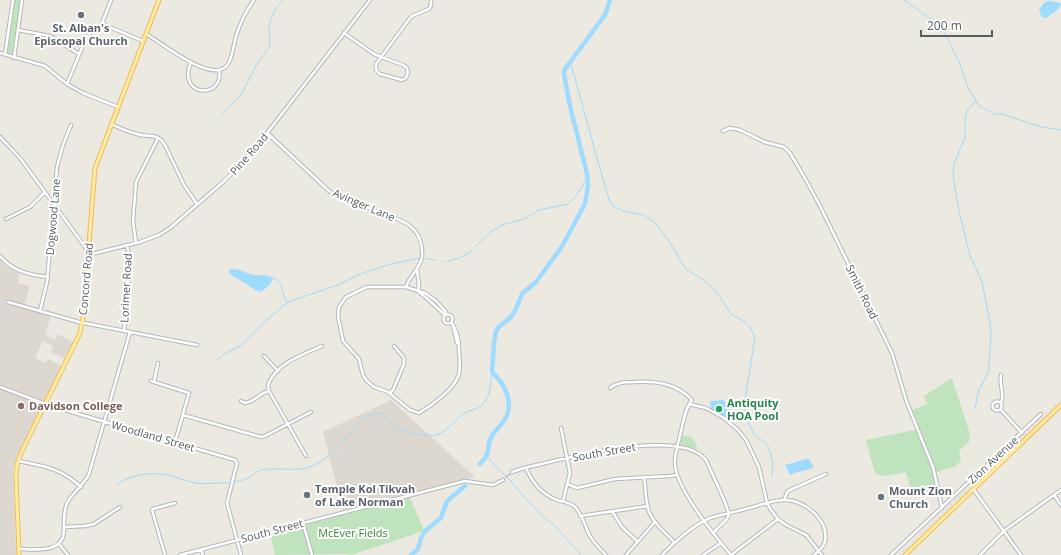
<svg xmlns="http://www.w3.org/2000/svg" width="1061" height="555" viewBox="0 0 1061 555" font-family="'Open Sans',sans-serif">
<rect width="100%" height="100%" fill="#ece9e1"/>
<path fill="#dcd8cf" d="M 0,258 L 6,265 L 19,273 L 18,283 L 30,286 L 24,307 L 51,315 L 45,335 L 55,340 L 57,334 L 74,342 L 66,360 L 51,352 L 53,346 L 43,341 L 35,358 L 46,363 L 48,359 L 62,366 L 17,456 L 13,471 L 16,555 L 0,555 Z
M 391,400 L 475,477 L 343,510 L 323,432 Z"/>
<path fill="#bfe4bd" d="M 14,0 L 21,0 L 14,54 L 11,55 L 8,54 L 7,51 Z
M 952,378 L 970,434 L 969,442 L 959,451 L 961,461 L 954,467 L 933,473 L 937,490 L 913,497 L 906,472 L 886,476 L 875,474 L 866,440 L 919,429 L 912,410 L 927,404 L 924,396 Z
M 683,435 C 691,436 697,440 697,449 L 680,446 L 682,436 Z
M 410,497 L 424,531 L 351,555 L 346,554 L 275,555 L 270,534 Z"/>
<path fill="#9fdaff" d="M 1049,1 L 1061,3 C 1060,11 1052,12 1048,17 L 1044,18 L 1041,16 L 1039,9 L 1044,3 Z
M 231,269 C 239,269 244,272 250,274 C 259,277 263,273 273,278 C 271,284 266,290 259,292 L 230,274 L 229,271 Z
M 724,400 L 728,408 L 725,417 L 711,409 L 710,401 Z
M 806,459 L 809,459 L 813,466 L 813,468 C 806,471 796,471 790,475 L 785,465 Z"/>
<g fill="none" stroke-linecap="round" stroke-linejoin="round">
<path stroke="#9fdaff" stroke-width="1" d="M 904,0 L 931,19 L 946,35 L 960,64 L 968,88 L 979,106 L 995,114 L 1001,114 L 1042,127 L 1061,130
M 571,60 L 571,64 L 602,176 L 609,199 L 613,206 L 624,211 L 644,215 L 654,222 L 668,239 L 680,260 L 686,269 L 702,279 L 712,287 L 716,291 L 731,314 L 745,322 L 750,327 L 755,337 L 745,400 L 745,412 L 750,426 L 755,435 L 767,444 L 769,449 L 773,462 L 772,477
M 222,115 L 241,95 L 258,62 L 269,48 L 270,43 L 269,28 L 270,22 L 276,8 L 283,0
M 475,247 L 489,233 L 502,225 L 524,219 L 539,210 L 568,204 L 577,195 L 587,177
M 426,259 L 436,260
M 442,261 L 443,262
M 446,262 L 462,257 L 473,250
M 272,278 C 285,280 280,294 287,302
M 217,360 L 226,353 L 240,346 L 263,323 L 288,302 L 335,286 L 363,273 L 391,264 L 420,258
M 975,409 L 978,393 L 988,372 L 989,363 L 991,335 L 990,323 L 982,282 L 969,253 L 967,244 L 959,211 L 953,176 L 954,164 L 965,137 L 965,118 L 967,111 L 976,101
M 486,456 L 509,479 L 520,492 L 543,517 L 554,525 L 581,555
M 234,482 C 239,481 244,480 248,478 C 253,475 256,472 261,470 C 281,466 301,475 320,462 C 331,455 341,445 349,435 C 355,427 361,418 371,415 C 387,409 385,421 395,427 C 402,431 428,438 436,435 C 447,432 456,419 464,413 C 470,410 476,410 481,406 C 490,399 491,383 492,372
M 117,484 C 134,474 152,471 171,476 C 179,478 187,481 195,483 C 206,485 218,482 229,483"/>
<path stroke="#9fdaff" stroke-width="4.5" d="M 480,464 C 482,461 484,459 486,457 C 489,452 488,444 490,439 C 494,431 501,426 505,419 C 515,403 504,383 492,372 L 494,343 L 496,331 L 499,327 L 511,317 L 515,311 L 522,294 L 536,282 L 561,248 L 585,204 L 588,185 L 587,174 L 570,106 L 564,74 L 565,69 L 605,15 L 610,0
M 411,555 L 418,549 L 421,538 L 425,531 L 441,518 L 447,501 L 465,486"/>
<path stroke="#c7c6c1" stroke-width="2.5" stroke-dasharray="2.5 1" stroke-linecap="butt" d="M 503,480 L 512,472"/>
<defs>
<path id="minor" d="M 102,24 L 143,41
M 18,30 L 50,36 L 79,54
M 344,33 L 374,54 L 381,57 L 403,65 L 407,68 L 408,73 L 406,78 L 402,80 L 380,74 L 376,70 L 376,64 L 410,18 L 412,16 L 429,9 L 431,5 L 431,0
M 146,34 C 161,42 219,91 230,60 C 233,52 234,44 236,36 C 240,23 246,11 254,0
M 0,53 L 45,66 L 67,84 L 83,93 L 118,107
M 5,55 L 13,0
M 14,58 L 22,0
M 191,62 C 176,98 225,99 219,70
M 67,84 L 86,38 L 91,32 L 101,26 L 111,0
M 111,124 C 120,128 128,132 137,134 C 149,138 157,132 165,145 L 184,185 L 197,204
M 723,131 L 730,128 L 740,130 L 765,142 L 784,147 L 790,153 L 806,180 L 820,206 L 892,353 L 907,403 L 933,467 L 942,508
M 267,133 L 329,191 C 348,203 371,208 392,217 C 399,220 406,222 411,227 C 420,234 423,246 422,257 C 420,269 409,276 406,287
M 0,137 L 20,158 L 88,251
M 6,219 L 30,207 L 45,192
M 136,243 L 133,221 L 136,182 L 158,138
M 88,255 L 140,242 L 159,235 L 170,228 L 222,183 L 241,164 L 264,137 L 370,0
M 0,256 C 13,271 29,275 48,277
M 417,270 L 419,285 L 418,291
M 419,292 L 431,302 L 444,314 L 446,314
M 8,302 L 79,322 L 197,345
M 40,311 L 47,282 L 57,167 L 63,145 L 71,125
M443.5 319a4.5 4.5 0 1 1 9 0a4.5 4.5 0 1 1-9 0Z
M 446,315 L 446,312 L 436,301 L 425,293 L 406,287 L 367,287 L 346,297 L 339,307 L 338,316 L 343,341 L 359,359 L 363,375 L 366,380 L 374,387 L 388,392 L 410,410 L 419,413 C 431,406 456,388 459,374 C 460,367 460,359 459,352 C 459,340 458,332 451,322
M 453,325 L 457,343 L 458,343
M 124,331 L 130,263 L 127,245
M 264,356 L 278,371
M 151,381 L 189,393 L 175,442
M 154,382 L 158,363
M 0,387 L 51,406 L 235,460 L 237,463 L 227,503 L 241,555
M 610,388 C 618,382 625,382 634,382 C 656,381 676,383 692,400 C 685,408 684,420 681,431 C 679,442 674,454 675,464 C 676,489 715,536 731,555 L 778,519
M 390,393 L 393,390 L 404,364 L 404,358 L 394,346
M 241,401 L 245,403 C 254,402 260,393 269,391
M992.5 406a4.5 4.5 0 1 1 9 0a4.5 4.5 0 1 1-9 0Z
M 1001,403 C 1005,394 999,385 1001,375
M 689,404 L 706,408 L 724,418 L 738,430 L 746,440 L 759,467 L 767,503 L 771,510 L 778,519 L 786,525 L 806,535 L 822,555
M 1001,410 L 1022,433
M 183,415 L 261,437 L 265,436 L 311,412
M 561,428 L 570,473 L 563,501
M 306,456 L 269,391 L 268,385 C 276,363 302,355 322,346
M 18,461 C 44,466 61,468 81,487
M 526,468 C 532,482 541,494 557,500 C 562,502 569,502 574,506 C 582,513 585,527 590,536 C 594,543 600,549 606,555
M 512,472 L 524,468 C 561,460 680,426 706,460 L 725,502 L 729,514 L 727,519 L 713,533
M 644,477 C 646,488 645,504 650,514 C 655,525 666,533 674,542
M 567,484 L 577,488 L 615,479 L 670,476 L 676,475
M 974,490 L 1021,555
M 1054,495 L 1061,505
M 784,500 L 787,492 L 790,490 L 826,474
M 612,511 L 622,527 L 637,541
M 580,516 L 648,506
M 303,523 L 312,555
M 64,527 L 85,526 L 94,524 L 120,507
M 59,544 L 68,555
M 19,549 C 35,549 63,554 64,531 C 64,521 63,513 67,503 C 73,492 84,485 89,474 L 130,332
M 201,550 L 203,555
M 165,555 L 152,510 L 153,509 L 175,503
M 180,555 L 465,481 L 493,485 L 503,480
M 626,555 L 655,522
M 662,555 C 673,543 695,524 710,518 C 723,514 736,512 749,508 C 761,505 775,499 787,500 C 806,502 829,520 825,541 C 824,547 819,551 814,555
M 703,555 L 721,543
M 891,555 L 1041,414
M 980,555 L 1005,530 L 1061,490"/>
<path id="major" d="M 19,555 L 16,476 L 17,465 L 21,453 L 80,333 L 83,318 L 95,168 L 159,0
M 905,555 L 1061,405"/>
</defs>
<use href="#minor" stroke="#b4b7bc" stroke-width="4.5"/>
<use href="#major" stroke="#f0bc56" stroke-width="5"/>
<use href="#minor" stroke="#fff" stroke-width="2.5"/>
<use href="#major" stroke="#ffeba4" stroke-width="3"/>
<path stroke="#b0b1b2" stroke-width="1" stroke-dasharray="1 5" stroke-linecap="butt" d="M 899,555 L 1061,399"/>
</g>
<g fill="#6b7280" stroke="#fff" stroke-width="1.5">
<circle cx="81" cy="15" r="4"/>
<circle cx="307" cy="495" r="4"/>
<circle cx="881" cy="497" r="4"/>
</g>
<circle fill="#8d6e63" stroke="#fff" stroke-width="1.5" cx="21" cy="406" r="4"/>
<circle fill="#2e9e5b" stroke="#fff" stroke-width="1.5" cx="719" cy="409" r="4"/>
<g text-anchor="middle" stroke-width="4" stroke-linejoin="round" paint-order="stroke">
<g font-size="11" font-weight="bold" fill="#5b616d" stroke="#fff" text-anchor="start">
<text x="81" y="32" text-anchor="middle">St. Alban's<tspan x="81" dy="13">Episcopal Church</tspan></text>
<text x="315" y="493">Temple Kol Tikvah<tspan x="315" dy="13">of Lake Norman</tspan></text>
<text x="889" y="495">Mount Zion<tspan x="889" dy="13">Church</tspan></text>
</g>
<g font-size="11" fill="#595e62" stroke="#fff">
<text transform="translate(249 154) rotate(-49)" y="4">Pine Road</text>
<text transform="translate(364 205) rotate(23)" y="4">Avinger Lane</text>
<text transform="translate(53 217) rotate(-85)" y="4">Dogwood Lane</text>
<text transform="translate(86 279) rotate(-85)" y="4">Concord Road</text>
<text transform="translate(126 288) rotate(-87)" y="4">Lorimer Road</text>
<text transform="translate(862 292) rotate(64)" y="4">Smith Road</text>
<text transform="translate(153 436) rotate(16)" y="4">Woodland Street</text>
<text transform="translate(604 452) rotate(-10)" y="4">South Street</text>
<text transform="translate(993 460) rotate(-43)" y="4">Zion Avenue</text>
<text transform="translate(272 531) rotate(-15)" y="4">South Street</text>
</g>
<g font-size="11" font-weight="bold" fill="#27864d" stroke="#fff" text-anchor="start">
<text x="727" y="407">Antiquity<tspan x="727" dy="13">HOA Pool</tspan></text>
</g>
<g font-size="11" font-weight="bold" fill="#785e54" stroke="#fff" text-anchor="start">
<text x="29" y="410">Davidson College</text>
</g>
<g font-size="11" fill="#368535" stroke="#fff">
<text x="353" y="537">McEver Fields</text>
</g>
</g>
<path d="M921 30v6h71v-6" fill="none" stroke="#595e62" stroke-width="2"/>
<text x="927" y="30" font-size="12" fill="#595e62" stroke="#ffffff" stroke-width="3" paint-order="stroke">200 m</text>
</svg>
